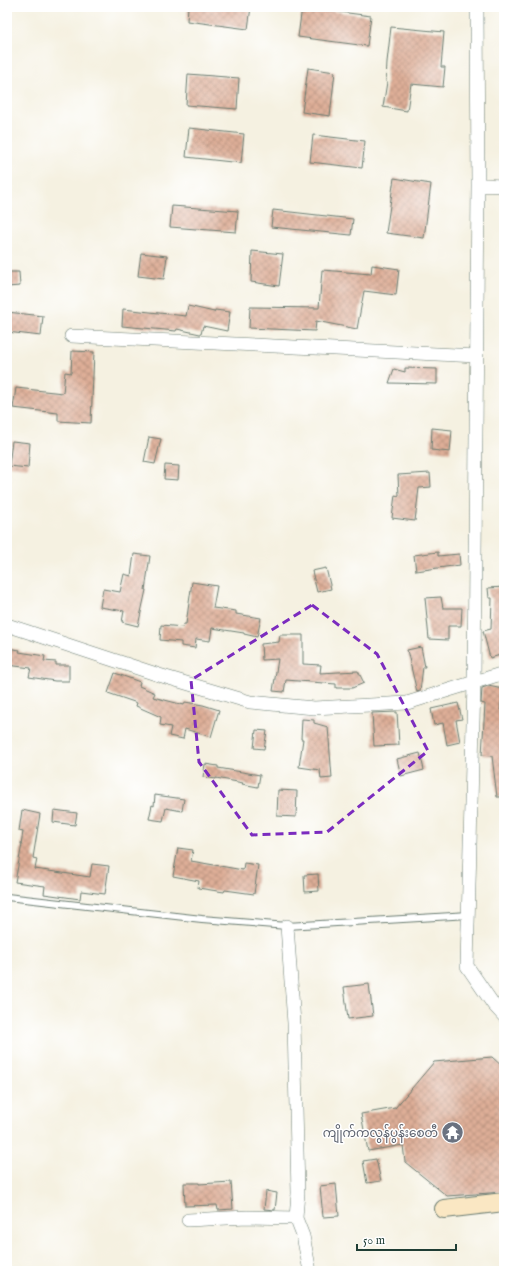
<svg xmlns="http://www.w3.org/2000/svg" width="511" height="1278" viewBox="0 0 511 1278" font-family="'IM FELL English','Noto Sans Myanmar',serif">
<defs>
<pattern id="building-cross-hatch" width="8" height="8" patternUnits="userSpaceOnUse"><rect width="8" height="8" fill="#deae97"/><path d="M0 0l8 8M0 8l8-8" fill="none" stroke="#b38f7c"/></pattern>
</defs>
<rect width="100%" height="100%" fill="#fff"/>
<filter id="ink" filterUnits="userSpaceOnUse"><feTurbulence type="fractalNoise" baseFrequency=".025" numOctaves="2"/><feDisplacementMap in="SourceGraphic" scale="8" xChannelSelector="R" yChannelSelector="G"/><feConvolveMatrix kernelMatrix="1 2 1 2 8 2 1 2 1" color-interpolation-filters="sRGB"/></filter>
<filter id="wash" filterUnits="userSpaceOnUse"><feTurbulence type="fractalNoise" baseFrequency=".012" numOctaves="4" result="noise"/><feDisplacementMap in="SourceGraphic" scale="16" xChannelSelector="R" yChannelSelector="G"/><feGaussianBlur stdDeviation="0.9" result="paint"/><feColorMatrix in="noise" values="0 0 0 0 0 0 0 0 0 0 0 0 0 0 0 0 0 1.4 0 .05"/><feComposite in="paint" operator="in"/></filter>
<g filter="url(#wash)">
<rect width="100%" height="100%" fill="#f5f1e1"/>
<g id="blocks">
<path fill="url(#building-cross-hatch)" d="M 188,7 L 251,7 L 248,29 L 187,21 Z
M 302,7 L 371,16 L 367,46 L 298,37 Z
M 391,27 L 444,32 L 441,67 L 445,67 L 443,87 L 411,84 L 407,111 L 383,107 L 387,82 L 386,82 L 387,62 Z
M 308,68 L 335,72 L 330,116 L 302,112 Z
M 188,74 L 239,78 L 237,109 L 186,105 Z
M 189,128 L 244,134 L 241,163 L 186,157 Z
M 313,135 L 365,141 L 362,168 L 310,162 Z
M 394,178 L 431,184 L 424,238 L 386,233 Z
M 172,206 L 238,211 L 236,232 L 170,227 Z
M 273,210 L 353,219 L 351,235 L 271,227 Z
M 252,251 L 283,254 L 279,286 L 251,282 Z
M 141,253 L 167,256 L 164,279 L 138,276 Z
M 372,265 L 399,269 L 396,295 L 364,291 L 357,329 L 316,321 L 315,331 L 249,328 L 250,307 L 319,308 L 322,270 L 371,274 Z
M 7,272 L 19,272 L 20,286 L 7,287 Z
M 188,306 L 214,312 L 215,310 L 230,312 L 227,331 L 203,326 L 201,334 L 200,334 L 177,329 L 176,331 L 122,326 L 123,309 L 186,316 Z
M 7,312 L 43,316 L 41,336 L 7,332 Z
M 72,351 L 94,352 L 91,423 L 58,421 L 58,413 L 13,408 L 16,388 L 63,393 L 65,372 L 71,373 Z
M 405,368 L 437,369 L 437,384 L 389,383 L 394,369 L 405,372 Z
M 432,428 L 452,430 L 450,452 L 431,450 Z
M 149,437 L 161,439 L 155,464 L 144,462 Z
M 12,441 L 30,443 L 28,468 L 9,466 Z
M 165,465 L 179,466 L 178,480 L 164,479 Z
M 430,473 L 431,487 L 419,488 L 415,521 L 392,518 L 395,495 L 399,496 L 398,475 Z
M 438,552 L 438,556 L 459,554 L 460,565 L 416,571 L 414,555 Z
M 134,554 L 150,556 L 145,590 L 146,590 L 138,626 L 122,622 L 124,611 L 100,607 L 103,589 L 120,592 L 124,574 L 131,576 Z
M 326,568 L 331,589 L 317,592 L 312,571 Z
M 192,582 L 217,586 L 213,608 L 236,611 L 236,614 L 261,618 L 257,637 L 244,634 L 244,633 L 212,628 L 210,641 L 196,639 L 195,648 L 181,646 L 181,642 L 160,640 L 161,625 L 183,627 L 184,624 L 186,624 Z
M 504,587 L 504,654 L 490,658 L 483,631 L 491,629 L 492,598 L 489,598 L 488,588 Z
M 441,597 L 443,608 L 462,608 L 461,626 L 448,626 L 448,640 L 429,639 L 425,598 Z
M 280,635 L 303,635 L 303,664 L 321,665 L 320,673 L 358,671 L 364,683 L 352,688 L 336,688 L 336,684 L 286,680 L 284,692 L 273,691 L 278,659 L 262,660 L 261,644 L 279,642 Z
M 421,647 L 425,667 L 423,667 L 420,691 L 417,692 L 407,650 Z
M 7,648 L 20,650 L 19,652 L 45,656 L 44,661 L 56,662 L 56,665 L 69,665 L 69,681 L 55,681 L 29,677 L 31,668 L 7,665 Z
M 115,673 L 140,682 L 139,686 L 155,693 L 153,697 L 184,705 L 185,702 L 203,705 L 219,710 L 211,737 L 185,729 L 183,739 L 169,736 L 171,727 L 160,725 L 161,717 L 136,706 L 137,703 L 108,693 Z
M 488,686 L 503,689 L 500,710 L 504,710 L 504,797 L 497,797 L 492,756 L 482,755 L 485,704 L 481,703 L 482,688 Z
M 458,703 L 462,719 L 456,720 L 460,742 L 447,745 L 443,723 L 434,725 L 431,709 Z
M 397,712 L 399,745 L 374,746 L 372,713 Z
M 302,719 L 314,720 L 314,723 L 328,727 L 332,778 L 321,779 L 320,770 L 299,767 L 303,739 L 301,739 Z
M 256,730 L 267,731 L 264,749 L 254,748 Z
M 420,753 L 424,770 L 401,776 L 397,759 Z
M 205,764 L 218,766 L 218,768 L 260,775 L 258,787 L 242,784 L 243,783 L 216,778 L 216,779 L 203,777 Z
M 278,790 L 297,791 L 296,817 L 277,816 Z
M 155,795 L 184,799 L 182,811 L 166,808 L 163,821 L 149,819 L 152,805 L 154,806 Z
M 22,810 L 40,814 L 33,858 L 37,859 L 35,869 L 90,877 L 92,864 L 109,866 L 105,894 L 81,891 L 80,899 L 44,894 L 45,886 L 15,882 L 22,844 L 21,844 L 23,832 L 19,831 Z
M 54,810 L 77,813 L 75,825 L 53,822 Z
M 178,848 L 193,850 L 191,861 L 243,870 L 244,863 L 258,865 L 254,894 L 225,890 L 224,892 L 198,888 L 199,881 L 173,876 Z
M 318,874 L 319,891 L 305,892 L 304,875 Z
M 369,984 L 373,1016 L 348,1019 L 344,987 Z
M 492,1057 L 504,1068 L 504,1192 L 447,1196 L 405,1162 L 403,1145 L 368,1151 L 361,1114 L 395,1108 L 434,1062 Z
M 376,1159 L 381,1181 L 367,1183 L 363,1161 Z
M 231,1182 L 233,1209 L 218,1210 L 217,1205 L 185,1206 L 184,1183 L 199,1183 L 199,1184 Z
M 336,1184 L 339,1216 L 323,1217 L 320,1186 Z
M 266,1191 L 277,1193 L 275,1210 L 264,1209 Z"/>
</g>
</g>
<g filter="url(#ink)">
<use href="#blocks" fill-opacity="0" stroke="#6a7c71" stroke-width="1"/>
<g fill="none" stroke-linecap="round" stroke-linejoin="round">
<defs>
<path id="lane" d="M 7,897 L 202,919 L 287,926 L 469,915"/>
<path id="street" d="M 477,7 L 478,185 L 474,682 L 467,966 L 493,1004 L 504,1016
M 478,185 L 504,186
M 71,336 L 477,356
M 7,625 L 159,675 L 250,702 L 314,708 L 407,703 L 504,673
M 287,926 L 294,1023 L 298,1193 L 296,1218 L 303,1236 L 310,1271
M 188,1220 L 247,1217 L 296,1218"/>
<path id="secondary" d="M 444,1209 L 504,1202"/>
</defs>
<use href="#lane" stroke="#6a7c71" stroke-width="8"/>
<use href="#street" stroke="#6a7c71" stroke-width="14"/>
<use href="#secondary" stroke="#6a7c71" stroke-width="20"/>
<use href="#lane" stroke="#fff" stroke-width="6"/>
<use href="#street" stroke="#fff" stroke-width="13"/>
<use href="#secondary" stroke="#fae7c3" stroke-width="18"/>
</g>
</g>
<path fill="none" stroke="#7b2cbf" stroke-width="3" stroke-dasharray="8 5" stroke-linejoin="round" d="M 312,605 L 377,654 L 428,751 L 327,832 L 252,835 L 199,762 L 191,680 Z"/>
<defs>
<symbol id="temple-disc" viewBox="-11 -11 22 22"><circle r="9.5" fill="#6b7280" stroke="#fff"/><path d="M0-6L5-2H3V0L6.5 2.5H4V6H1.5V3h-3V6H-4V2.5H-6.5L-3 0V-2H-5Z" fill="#fff"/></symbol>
</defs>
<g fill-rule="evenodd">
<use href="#temple-disc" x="440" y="1120" width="25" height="25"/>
</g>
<g text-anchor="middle" stroke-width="3" stroke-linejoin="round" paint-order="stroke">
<g font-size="12" fill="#5b616d" stroke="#fff" text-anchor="end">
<text x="438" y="1137">ကျိုက်ကလွန်ပွန်းစေတီ</text>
</g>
</g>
<rect width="511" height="1278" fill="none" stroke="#fff" stroke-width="24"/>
<path d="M357 1244v6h99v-6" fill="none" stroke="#1f3d34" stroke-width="2"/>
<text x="363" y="1244" font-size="12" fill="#1f3d34" stroke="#ffffff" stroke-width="3" paint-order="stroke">50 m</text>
</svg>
